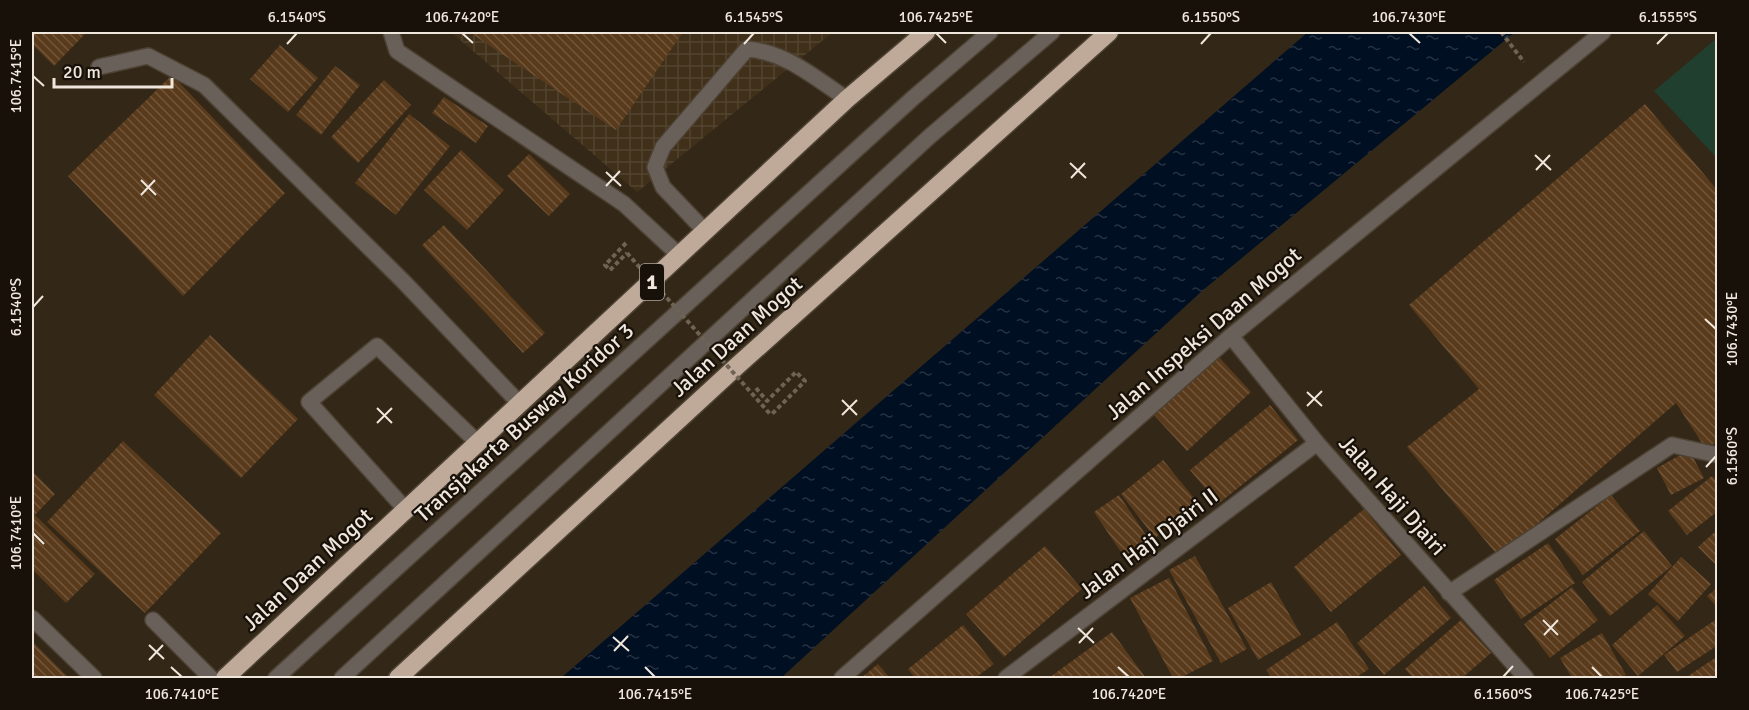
<svg xmlns="http://www.w3.org/2000/svg" width="1749" height="710" viewBox="0 0 1749 710" font-family="Signika,sans-serif">
<defs>
<pattern id="industrial-grid" width="8" height="8" patternUnits="userSpaceOnUse" patternTransform="scale(1.5)"><rect width="8" height="8" fill="#403019"/><path d="M0 4h8M4 0v8" fill="none" stroke="#53442f"/></pattern>
<pattern id="water-ripples" width="26" height="14" patternUnits="userSpaceOnUse" patternTransform="scale(1.5)"><rect width="26" height="14" fill="#000f22"/><path d="M2 4q2-2 4 0t4 0M15 11q2-2 4 0t4 0" fill="none" stroke="#263242"/></pattern>
<pattern id="building-back-hatch" width="6" height="6" patternUnits="userSpaceOnUse" patternTransform="scale(1.5)"><rect width="6" height="6" fill="#593a1a"/><path d="M-1 5l2 2M0 0l6 6M5-1l2 2" fill="none" stroke="#71563b"/></pattern>
</defs>
<rect width="100%" height="100%" fill="#332717"/>
<path fill="url(#industrial-grid)" d="M 451,32 L 833,32 L 637,192 Z"/>
<path fill="#203f2e" d="M 1717,38 L 1717,158 L 1654,91 Z"/>
<path fill="url(#water-ripples)" d="M 1308,32 L 1515,32 L 1202,291 L 781,678 L 561,678 Z"/>
<path fill="url(#building-back-hatch)" d="M 32,32 L 84,32 L 86,33 L 54,66 L 32,44 Z
M 469,32 L 683,32 L 616,130 Z
M 280,45 L 318,78 L 288,112 L 250,79 Z
M 335,66 L 360,85 L 321,135 L 296,115 Z
M 172,75 L 285,193 L 183,296 L 68,176 Z
M 384,80 L 411,105 L 358,163 L 331,137 Z
M 444,97 L 488,126 L 476,143 L 432,113 Z
M 1645,104 L 1718,191 L 1718,441 L 1706,449 L 1676,403 L 1499,557 L 1407,447 L 1479,389 L 1409,305 Z
M 409,114 L 450,146 L 396,215 L 355,183 Z
M 461,150 L 504,190 L 467,230 L 424,190 Z
M 529,154 L 570,194 L 549,216 L 507,176 Z
M 444,225 L 545,333 L 523,353 L 422,245 Z
M 210,335 L 298,419 L 241,478 L 154,395 Z
M 1218,356 L 1251,392 L 1187,451 L 1154,415 Z
M 1270,405 L 1298,440 L 1218,504 L 1190,470 Z
M 123,441 L 221,533 L 145,613 L 47,522 Z
M 1689,450 L 1704,478 L 1671,495 L 1657,468 Z
M 1163,460 L 1198,503 L 1155,538 L 1121,494 Z
M 32,471 L 55,494 L 35,515 L 95,574 L 66,603 L 32,569 Z
M 1712,476 L 1718,482 L 1718,511 L 1687,535 L 1668,511 Z
M 1119,495 L 1150,541 L 1125,558 L 1094,512 Z
M 1611,495 L 1640,531 L 1583,575 L 1555,539 Z
M 1364,509 L 1401,555 L 1331,612 L 1294,567 Z
M 1718,529 L 1718,567 L 1698,547 Z
M 1644,531 L 1672,566 L 1610,616 L 1582,582 Z
M 1548,543 L 1575,583 L 1521,619 L 1494,580 Z
M 1045,546 L 1082,589 L 1004,657 L 966,614 Z
M 1195,556 L 1247,649 L 1221,663 L 1169,570 Z
M 1681,557 L 1711,584 L 1678,621 L 1648,594 Z
M 1169,578 L 1213,661 L 1180,678 L 1173,678 L 1130,598 Z
M 1271,582 L 1301,635 L 1258,660 L 1228,608 Z
M 1424,586 L 1451,618 L 1384,675 L 1357,643 Z
M 1572,587 L 1598,620 L 1550,658 L 1524,624 Z
M 1718,587 L 1718,608 L 1707,596 Z
M 1657,605 L 1685,636 L 1638,676 L 1612,645 Z
M 1461,620 L 1491,653 L 1462,678 L 1413,678 L 1405,669 Z
M 1715,620 L 1718,645 L 1677,672 L 1664,655 Z
M 1337,622 L 1369,669 L 1355,678 L 1272,678 L 1266,670 Z
M 963,625 L 994,664 L 975,678 L 915,678 L 908,669 Z
M 1112,632 L 1146,678 L 1051,678 L 1050,677 Z
M 1602,633 L 1626,675 L 1620,678 L 1572,678 L 1560,658 Z
M 32,641 L 69,678 L 32,678 Z
M 1718,656 L 1718,678 L 1685,678 Z
M 878,664 L 890,678 L 861,678 Z"/>
<g fill="none" stroke-linecap="round" stroke-linejoin="round">
<defs>
<path id="lane" d="M 99,67 L 148,56 L 204,85 L 403,281 L 520,404
M 705,231 L 663,187 L 655,167 L 663,147 L 747,49 C 786,52 815,78 847,99
M 406,510 L 309,402 L 377,346 L 478,443
M 1449,593 L 1672,445 L 1718,455
M 32,618 L 94,678
M 153,620 L 211,678
M 276,678 L 913,98 L 990,32
M 342,678 L 929,137 L 1052,32"/>
<path id="street" d="M 391,32 L 397,51 L 624,204 L 680,256
M 1231,336 L 1317,443 L 1526,678
M 842,678 L 1231,336 L 1603,32
M 1006,678 L 1317,443"/>
<path id="highway" d="M 225,678 L 847,99 L 926,32
M 398,678 L 737,366 L 1109,32"/>
</defs>
<use href="#lane" stroke="#4d4233" stroke-width="18"/>
<use href="#street" stroke="#4d4233" stroke-width="18"/>
<use href="#highway" stroke="#4d4233" stroke-width="21"/>
<path stroke="#6e6354" stroke-width="4" stroke-dasharray="4.5 3" stroke-linecap="butt" d="M 1501,32 L 1524,62
M 626,243 L 605,265 L 610,270 L 627,253
M 756,388 L 767,401 L 796,372 L 805,381 L 771,415"/>
<use href="#lane" stroke="#686059" stroke-width="15"/>
<use href="#street" stroke="#686059" stroke-width="15"/>
<use href="#highway" stroke="#bfaa9a" stroke-width="18"/>
<path stroke="#6e6354" stroke-width="4" stroke-dasharray="4.5 3" stroke-linecap="butt" d="M 627,253 L 771,415"/>
</g>
<path fill="none" stroke="#efe6dc" stroke-width="2" d="M 462,33 L 473,43M 936,33 L 946,43M 1409,33 L 1420,43M 287,44 L 297,33M 744,44 L 754,33M 1201,44 L 1211,33M 1657,44 L 1668,33M 33,76 L 44,86M 1535,155 L 1551,170M 1070,163 L 1086,178M 1536,170 L 1550,155M 606,172 L 621,186M 1071,178 L 1085,163M 141,180 L 156,195M 606,186 L 620,171M 141,195 L 155,180M 33,307 L 43,296M 1705,319 L 1716,329M 1307,392 L 1322,406M 842,400 L 857,415M 1307,406 L 1322,391M 377,408 L 392,423M 842,415 L 857,400M 377,423 L 392,408M 1706,467 L 1716,456M 33,533 L 44,544M 1543,620 L 1558,635M 1078,628 L 1094,643M 1544,635 L 1558,620M 613,637 L 629,651M 1079,643 L 1093,628M 149,645 L 164,659M 614,651 L 628,636M 149,660 L 163,645M 171,667 L 182,677M 645,667 L 655,677M 1118,667 L 1129,677M 1592,667 L 1602,677M 1503,677 L 1513,666"/>
<g text-anchor="middle" stroke-width="4.5" stroke-linejoin="round" paint-order="stroke">
<rect fill="#17110a" stroke="#aea69d" stroke-width="1.5" x="640" y="264" width="24" height="36" rx="4.5"/>
<g font-size="21" font-weight="bold" fill="#efe6dc">
<text x="652" y="289">1</text>
</g>
<g font-size="22" fill="#efe6dc" stroke="#17110a">
<text transform="translate(1203 333) rotate(-41)" y="8">Jalan Inspeksi Daan Mogot</text>
<text transform="translate(736 336) rotate(-42)" y="8">Jalan Daan Mogot</text>
<text transform="translate(524 422) rotate(-42)" y="8">Transjakarta Busway Koridor 3</text>
<text transform="translate(1393 495) rotate(49)" y="8">Jalan Haji Djairi</text>
<text transform="translate(1148 543) rotate(-37)" y="8">Jalan Haji Djairi II</text>
<text transform="translate(307 569) rotate(-43)" y="8">Jalan Daan Mogot</text>
</g>
</g>
<rect width="1749" height="710" fill="none" stroke="#17110a" stroke-width="66"/>
<path d="M54 78v9h118v-9" fill="none" stroke="#efe6dc" stroke-width="3"/>
<text x="63" y="78" font-size="18" fill="#efe6dc" stroke="#17110a" stroke-width="4.5" paint-order="stroke">20 m</text>
<rect x="33" y="33" width="1683" height="644" fill="none" stroke="#efe6dc" stroke-width="2"/>
<g font-size="15" text-anchor="middle" fill="#efe6dc">
<text x="297" y="22">6.1540°S</text>
<text x="462" y="22">106.7420°E</text>
<text x="754" y="22">6.1545°S</text>
<text x="936" y="22">106.7425°E</text>
<text x="1211" y="22">6.1550°S</text>
<text x="1409" y="22">106.7430°E</text>
<text x="1668" y="22">6.1555°S</text>
<text transform="translate(16 76) rotate(-90)" y="5">106.7415°E</text>
<text transform="translate(16 307) rotate(-90)" y="5">6.1540°S</text>
<text transform="translate(1732 329) rotate(-90)" y="5">106.7430°E</text>
<text transform="translate(1732 456) rotate(-90)" y="5">6.1560°S</text>
<text transform="translate(16 533) rotate(-90)" y="5">106.7410°E</text>
<text x="182" y="699">106.7410°E</text>
<text x="655" y="699">106.7415°E</text>
<text x="1129" y="699">106.7420°E</text>
<text x="1503" y="699">6.1560°S</text>
<text x="1602" y="699">106.7425°E</text>
</g>
</svg>
